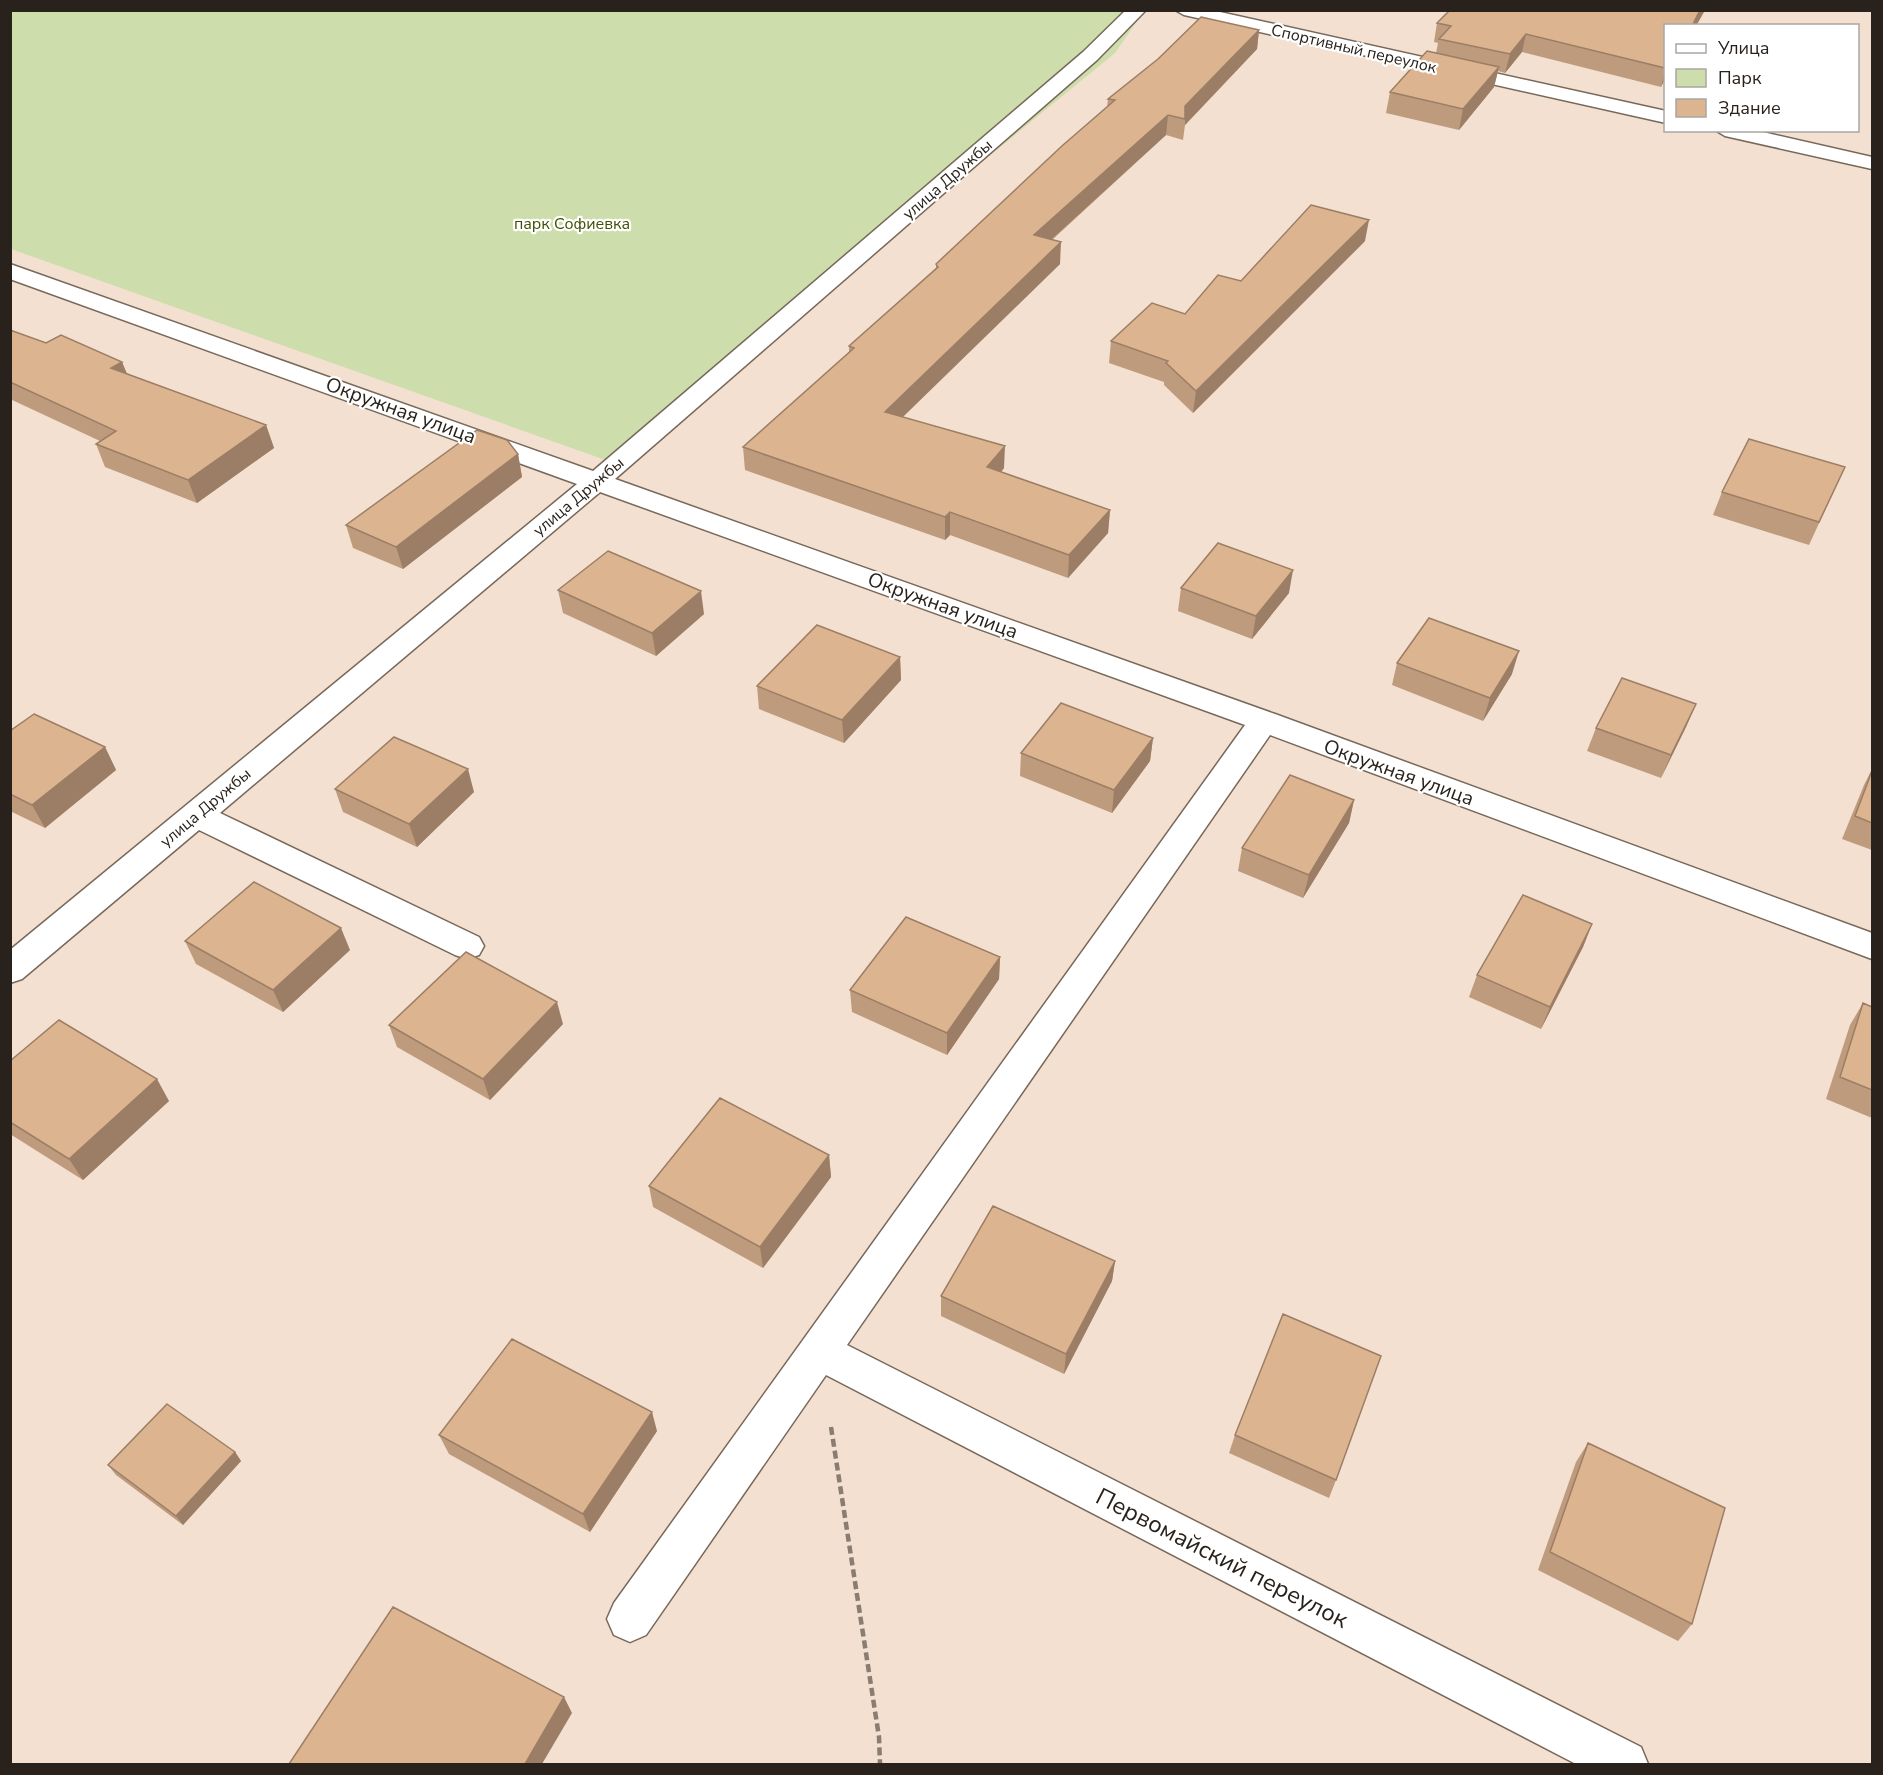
<svg xmlns="http://www.w3.org/2000/svg" width="1883" height="1775" viewBox="0 0 1883 1775" font-family="'Nunito Sans',sans-serif">
<rect width="100%" height="100%" fill="#f3e0d0"/>
<path fill="#cdddab" d="M 11,11 L 1144,11 L 1115,53 L 614,463 L 11,249 Z"/>
<g fill="none" stroke-linecap="round" stroke-linejoin="round">
<defs>
<path id="minor" d="M 1126,10 L 1146,10 L 1097,60 L 615,479 L 1275,714 L 1872,933 L 1872,959 L 1270,735 L 847,1345 L 1641,1747 L 1648,1764 L 1576,1764 L 826,1375 L 646,1635 L 630,1642 L 614,1635 L 607,1619 L 614,1603 L 1245,725 L 600,492 L 220,813 L 479,937 L 484,946 L 479,955 L 467,959 L 455,955 L 199,830 L 22,979 L 10,983 L 10,950 L 577,484 L 10,279 L 10,264 L 593,471 L 1083,52 Z
M 1175,10 L 1211,10 L 1666,111 L 1666,123 L 1184,15 Z
M 1715,130 L 1754,130 L 1872,157 L 1872,169 L 1725,136 Z"/>
</defs>
<use href="#minor" stroke="#78685a" stroke-width="3"/>
<path stroke="#897c71" stroke-width="4.5" stroke-dasharray="8 4" stroke-linecap="butt" d="M 831,1427 L 879,1737 L 880,1764"/>
<use href="#minor" fill="#fff" fill-rule="evenodd"/>
</g>
<path fill="#be9b7c" d="M 1450,10 L 1705,10 L 1696,26 L 1665,26 L 1665,79 L 1661,87 L 1522,52 L 1505,73 L 1498,71 L 1494,87 L 1459,130 L 1386,113 L 1390,92 L 1436,53 L 1438,43 L 1434,42 L 1437,23 Z
M 1259,30 L 1257,49 L 1185,125 L 1183,140 L 1166,135 L 1052,240 L 1060,264 L 903,417 L 1004,468 L 1001,472 L 1110,510 L 1108,533 L 1068,578 L 950,535 L 945,540 L 745,470 L 743,447 L 849,352 L 849,346 L 936,268 L 936,264 L 1107,107 L 1108,99 Z
M 1365,241 L 1193,413 L 1164,385 L 1164,382 L 1109,363 L 1111,341 L 1185,314 L 1241,281 Z
M 10,330 L 46,343 L 122,362 L 127,374 L 266,425 L 274,448 L 197,503 L 105,467 L 96,444 L 100,441 L 10,399 Z
M 518,454 L 522,477 L 403,569 L 353,548 L 346,525 Z
M 1845,467 L 1809,545 L 1713,515 L 1722,492 Z
M 1181,588 L 1289,593 L 1252,639 L 1178,611 Z
M 558,590 L 704,614 L 656,656 L 563,613 Z
M 900,657 L 901,680 L 844,743 L 759,709 L 757,686 Z
M 1397,663 L 1512,674 L 1483,721 L 1392,685 Z
M 1696,704 L 1686,727 L 1661,778 L 1587,751 L 1596,728 Z
M 10,731 L 105,747 L 116,770 L 45,828 L 10,811 Z
M 1153,738 L 1150,761 L 1112,813 L 1020,776 L 1021,753 Z
M 1872,769 L 1872,850 L 1842,839 L 1864,785 Z
M 335,789 L 474,792 L 417,847 L 343,812 Z
M 1354,800 L 1349,823 L 1303,898 L 1238,871 L 1242,848 Z
M 1592,924 L 1583,947 L 1541,1029 L 1469,997 L 1477,975 Z
M 185,941 L 350,950 L 283,1012 L 196,964 Z
M 1000,957 L 999,979 L 947,1055 L 852,1012 L 850,990 Z
M 1863,1003 L 1872,1007 L 1872,1118 L 1826,1099 L 1850,1025 Z
M 563,1024 L 490,1100 L 397,1047 L 389,1025 Z
M 10,1061 L 169,1101 L 83,1180 L 10,1134 Z
M 829,1155 L 831,1177 L 763,1268 L 653,1207 L 649,1186 Z
M 1115,1261 L 1112,1281 L 1064,1374 L 941,1316 L 941,1296 Z
M 657,1431 L 590,1532 L 449,1454 L 439,1435 Z
M 1235,1435 L 1336,1480 L 1329,1498 L 1229,1453 Z
M 1588,1443 L 1692,1624 L 1678,1641 L 1538,1570 L 1576,1462 Z
M 235,1452 L 241,1461 L 183,1525 L 116,1475 L 108,1465 Z"/>
<path fill="#9b7e65" d="M 1700,10 L 1705,10 L 1696,26 L 1692,26 Z
M 1259,30 L 1257,49 L 1185,125 L 1185,106 Z
M 1526,34 L 1522,52 L 1505,73 L 1510,54 Z
M 1499,67 L 1494,87 L 1459,130 L 1463,109 Z
M 1665,72 L 1665,79 L 1661,87 Z
M 1168,115 L 1166,135 L 1033,256 L 1034,235 Z
M 1369,220 L 1365,241 L 1193,413 L 1196,391 Z
M 1061,242 L 1060,264 L 885,434 L 885,412 Z
M 122,362 L 131,384 L 111,368 Z
M 266,425 L 274,448 L 197,503 L 188,480 Z
M 1005,446 L 1004,468 L 986,490 L 987,467 Z
M 518,454 L 522,477 L 403,569 L 396,547 Z
M 1110,510 L 1108,533 L 1068,578 L 1069,555 Z
M 950,512 L 950,535 L 945,540 L 945,517 Z
M 1293,570 L 1289,593 L 1252,639 L 1256,616 Z
M 701,591 L 704,614 L 656,656 L 652,633 Z
M 1519,651 L 1512,674 L 1483,721 L 1490,698 Z
M 900,657 L 901,680 L 844,743 L 842,720 Z
M 1696,704 L 1686,727 L 1661,778 L 1671,755 Z
M 1153,738 L 1150,761 L 1112,813 L 1114,790 Z
M 105,747 L 116,770 L 45,828 L 32,805 Z
M 468,769 L 474,792 L 417,847 L 409,824 Z
M 1354,800 L 1349,823 L 1303,898 L 1309,875 Z
M 1592,924 L 1583,947 L 1541,1029 L 1550,1007 Z
M 341,928 L 350,950 L 283,1012 L 273,990 Z
M 1000,957 L 999,979 L 947,1055 L 947,1033 Z
M 557,1002 L 563,1024 L 490,1100 L 483,1079 Z
M 157,1079 L 169,1101 L 83,1180 L 69,1159 Z
M 829,1155 L 831,1177 L 763,1268 L 760,1247 Z
M 1115,1261 L 1112,1281 L 1064,1374 L 1066,1354 Z
M 652,1412 L 657,1431 L 590,1532 L 583,1514 Z
M 235,1452 L 241,1461 L 183,1525 L 176,1516 Z
M 564,1697 L 572,1713 L 542,1764 L 525,1764 Z"/>
<path fill="#ddb490" stroke="#9b7e65" stroke-width="1.5" d="M 1450,10 L 1700,10 L 1692,26 L 1665,26 L 1665,68 L 1526,34 L 1510,54 L 1439,39 L 1451,26 L 1437,23 Z
M 1201,17 L 1259,30 L 1185,106 L 1185,119 L 1168,115 L 1034,235 L 1061,242 L 885,412 L 1005,446 L 987,467 L 1110,510 L 1069,555 L 950,512 L 945,517 L 743,447 L 854,348 L 849,346 L 938,267 L 936,264 L 1063,145 L 1115,100 L 1108,99 L 1158,59 Z
M 1427,51 L 1499,67 L 1463,109 L 1390,92 Z
M 1311,205 L 1369,220 L 1196,391 L 1166,363 L 1168,361 L 1111,341 L 1152,303 L 1185,314 L 1218,275 L 1241,281 Z
M 10,330 L 46,343 L 61,335 L 122,362 L 111,368 L 266,425 L 188,480 L 96,444 L 116,431 L 10,382 Z
M 477,430 L 507,440 L 518,454 L 396,547 L 346,525 Z
M 1749,439 L 1845,467 L 1819,522 L 1722,492 Z
M 1218,543 L 1293,570 L 1256,616 L 1181,588 Z
M 608,551 L 701,591 L 652,633 L 558,590 Z
M 1429,618 L 1519,651 L 1490,698 L 1397,663 Z
M 817,625 L 900,657 L 842,720 L 757,686 Z
M 1622,678 L 1696,704 L 1671,755 L 1596,728 Z
M 1061,703 L 1153,738 L 1114,790 L 1021,753 Z
M 34,714 L 105,747 L 32,805 L 10,794 L 10,731 Z
M 394,737 L 468,769 L 409,824 L 335,789 Z
M 1872,771 L 1872,823 L 1855,816 Z
M 1290,775 L 1354,800 L 1309,875 L 1242,848 Z
M 254,882 L 341,928 L 273,990 L 185,941 Z
M 1523,895 L 1592,924 L 1550,1007 L 1477,975 Z
M 906,917 L 1000,957 L 947,1033 L 850,990 Z
M 466,952 L 557,1002 L 483,1079 L 389,1025 Z
M 1863,1003 L 1872,1007 L 1872,1090 L 1840,1077 Z
M 59,1020 L 157,1079 L 69,1159 L 10,1122 L 10,1061 Z
M 720,1098 L 829,1155 L 760,1247 L 649,1186 Z
M 993,1206 L 1115,1261 L 1066,1354 L 941,1296 Z
M 1283,1314 L 1381,1356 L 1336,1480 L 1235,1435 Z
M 512,1339 L 652,1412 L 583,1514 L 439,1435 Z
M 167,1404 L 235,1452 L 176,1516 L 108,1465 Z
M 1588,1443 L 1725,1508 L 1692,1624 L 1550,1552 Z
M 393,1607 L 564,1697 L 525,1764 L 289,1764 Z"/>
<g text-anchor="middle" stroke-width="4.5" stroke-linejoin="round" paint-order="stroke">
<g font-size="16" fill="#29221c" stroke="#fff">
<text transform="translate(1354 48) rotate(13)" y="6">Спортивный переулок</text>
<text transform="translate(947 179) rotate(-41)" y="6">улица Дружбы</text>
<text transform="translate(578 496) rotate(-40)" y="6">улица Дружбы</text>
<text transform="translate(205 807) rotate(-40)" y="6">улица Дружбы</text>
</g>
<g font-size="16" fill="#3f5000" stroke="#fff">
<text x="572" y="229">парк Софиевка</text>
</g>
<g font-size="20" fill="#29221c" stroke="#fff">
<text transform="translate(401 410) rotate(20)" y="7">Окружная улица</text>
<text transform="translate(943 605) rotate(20)" y="7">Окружная улица</text>
<text transform="translate(1399 772) rotate(20)" y="7">Окружная улица</text>
</g>
<g font-size="24" fill="#29221c" stroke="#fff">
<text transform="translate(1222 1558) rotate(27)" y="8">Первомайский переулок</text>
</g>
</g>
<rect width="1883" height="1775" fill="none" stroke="#29221c" stroke-width="24"/>
<rect x="1664" y="24" width="195" height="108" fill="#ffffff" stroke="#a9a7a4" stroke-width="1.5"/>
<rect x="1676" y="44" width="30" height="9" fill="#ffffff" stroke="#a9a7a4" stroke-width="1.5"/>
<text x="1718" y="54" font-size="18" fill="#29221c">Улица</text>
<rect x="1676" y="69" width="30" height="18" fill="#cdddab" stroke="#a9a7a4" stroke-width="1.5"/>
<text x="1718" y="84" font-size="18" fill="#29221c">Парк</text>
<rect x="1676" y="99" width="30" height="18" fill="#ddb490" stroke="#a9a7a4" stroke-width="1.5"/>
<text x="1718" y="114" font-size="18" fill="#29221c">Здание</text>
</svg>
